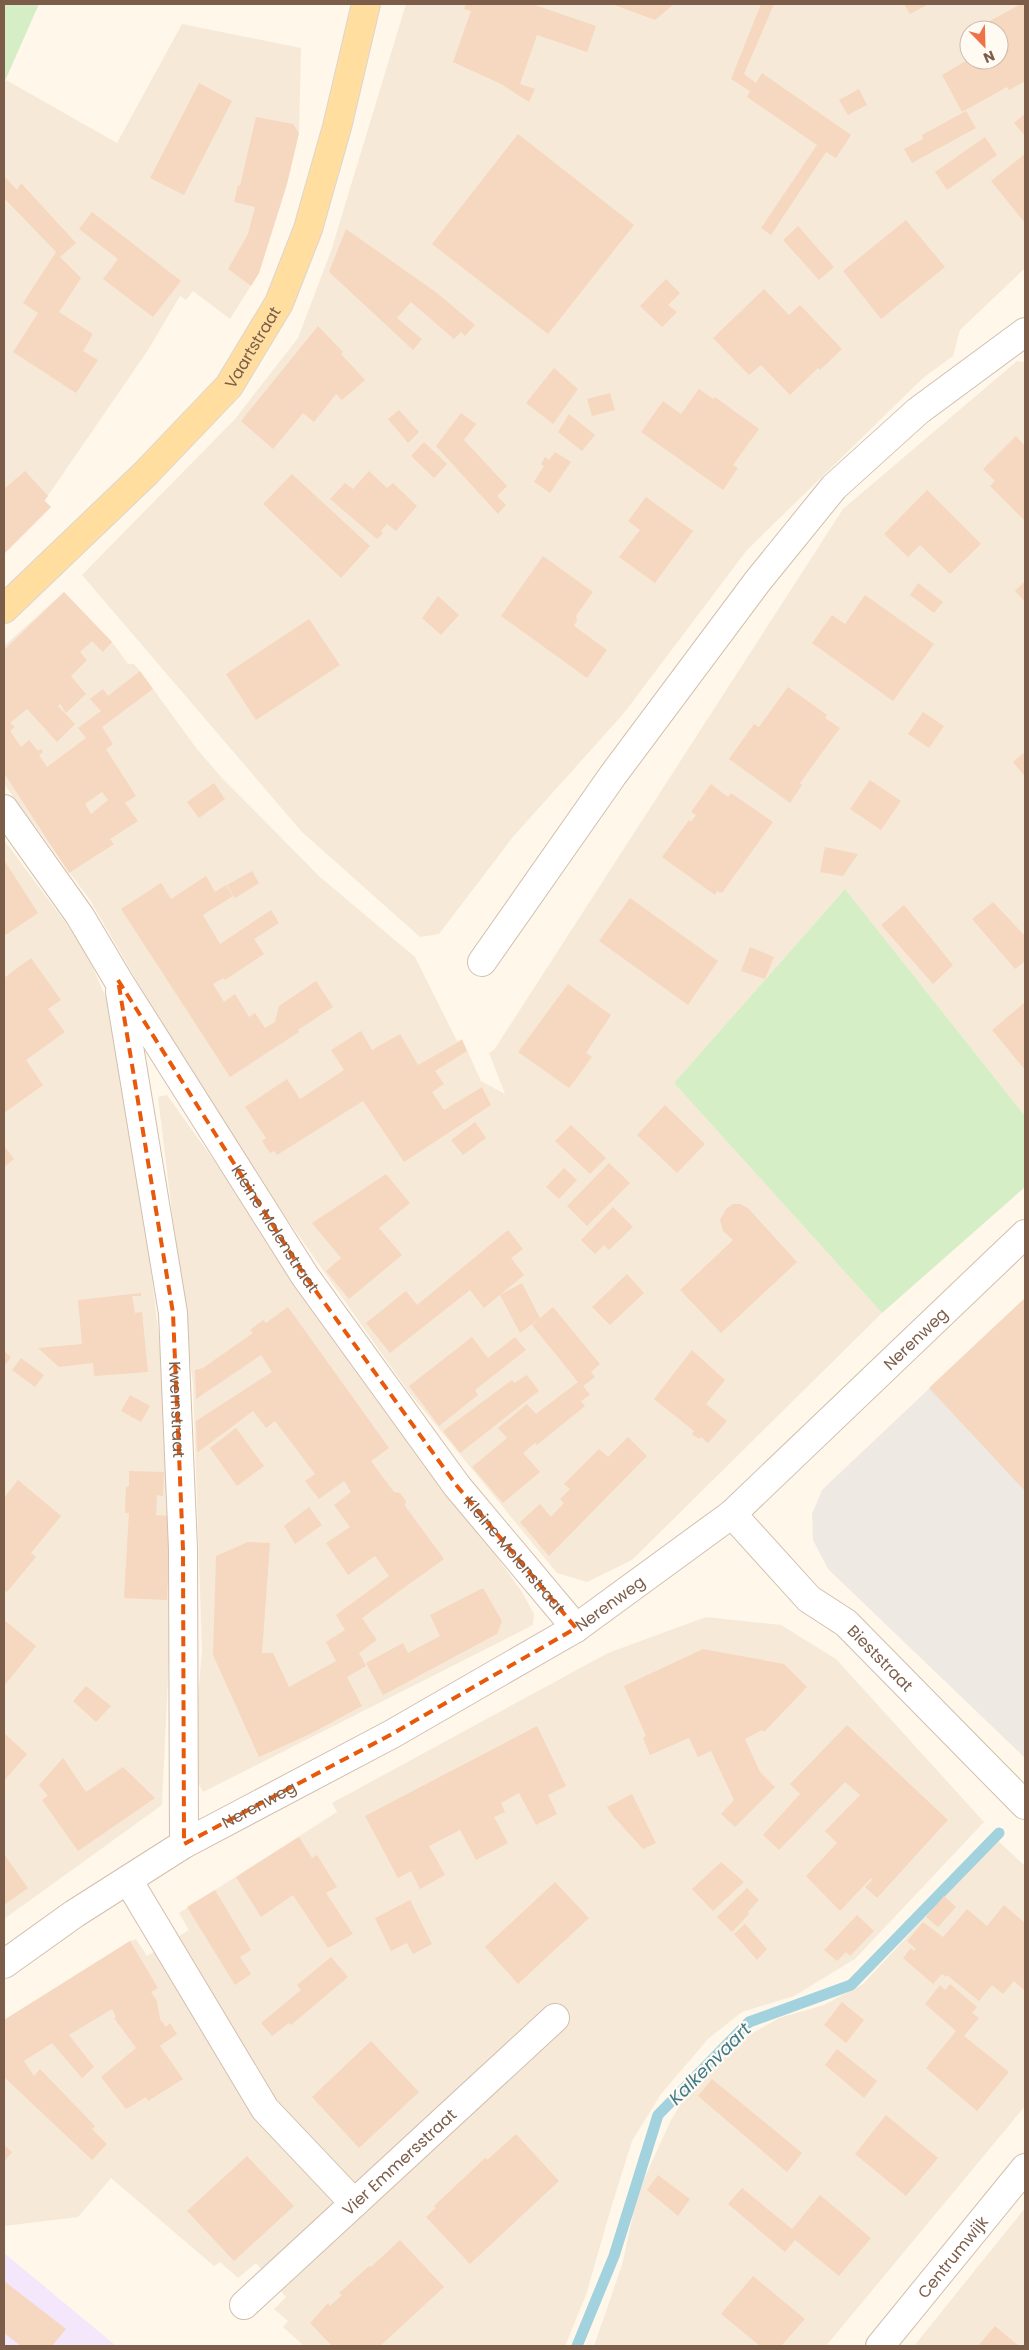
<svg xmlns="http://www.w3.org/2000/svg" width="1029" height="2350" viewBox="0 0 1029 2350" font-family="Poppins,sans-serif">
<rect width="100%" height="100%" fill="#fef7ea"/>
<path fill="#f7e9d8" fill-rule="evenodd" d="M 406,4 L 1025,4 L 1025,268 L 960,330 L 953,356 L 923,378 L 747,550 L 624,713 L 512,838 L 439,934 L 420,937 L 302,832 L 82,575 L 235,419 L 298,338 L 331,251 ZM 969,30 L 999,30 L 999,60 L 969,60 Z
M 182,24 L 301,48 L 299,133 L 287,184 L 259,273 L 230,319 L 193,291 L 186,300 L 180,296 L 148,350 L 45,500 L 51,507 L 4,554 L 4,83 L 6,80 L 117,143 Z
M 1017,361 L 1025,362 L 1025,1116 L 845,889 L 674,1083 L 882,1313 L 632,1560 L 587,1582 L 557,1573 L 408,1391 L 214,1115 L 90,900 L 4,784 L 4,646 L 64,592 L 112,642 L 128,664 L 134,664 L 140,671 L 197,749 L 222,778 L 320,877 L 415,957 L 457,1041 L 462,1039 L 481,1081 L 505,1094 L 489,1053 L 494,1050 L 843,509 Z
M 4,840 L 85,949 L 108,1003 L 146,1229 L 163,1370 L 176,1512 L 162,1805 L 4,1919 Z
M 167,1095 L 522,1592 L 534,1614 L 533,1625 L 203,1792 L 192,1772 L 202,1650 L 193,1384 L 158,1097 Z
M 706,1617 L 781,1625 L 836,1659 L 984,1822 L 855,1959 L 794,1996 L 742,2012 L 708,2039 L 661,2094 L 632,2141 L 611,2208 L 586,2295 L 565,2346 L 304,2346 L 283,2327 L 288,2321 L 274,2309 L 286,2297 L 256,2263 L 238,2278 L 220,2262 L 214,2266 L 111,2178 L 78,2217 L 4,2226 L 4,2020 L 130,1941 L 136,1939 L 147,1956 L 189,1930 L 179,1913 L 337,1812 L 332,1803 L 608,1653 Z
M 997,1840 L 1025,1866 L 1025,2106 L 826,2346 L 594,2346 L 622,2265 L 638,2192 L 671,2120 L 691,2088 L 729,2050 L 751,2034 L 779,2018 L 824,2005 L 863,1984 Z
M 1025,2208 L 1025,2346 L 914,2346 Z"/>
<path fill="#efe9e3" d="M 1025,1298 L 1025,1758 L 828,1569 L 813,1540 L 812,1514 L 822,1490 Z"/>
<path fill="#f4e6fb" d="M 4,2253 L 116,2346 L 4,2346 Z"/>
<path fill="#d5eec6" d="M 4,4 L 39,4 L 4,83 Z
M 845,889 L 1025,1116 L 1025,1187 L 882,1313 L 674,1083 Z"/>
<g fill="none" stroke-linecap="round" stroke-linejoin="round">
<path stroke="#a1d2dd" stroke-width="11" d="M 577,2346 L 614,2256 L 658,2115 L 749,2022 L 851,1985 L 999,1833"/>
</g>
<path fill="#f6d7bf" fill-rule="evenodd" d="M 466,4 L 532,4 L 596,26 L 587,52 L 537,35 L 520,84 L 535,89 L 529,102 L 501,84 L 453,62 L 471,11 L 464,9 Z
M 612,4 L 674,4 L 655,20 Z
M 761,4 L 774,4 L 744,74 L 756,83 L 762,73 L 851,135 L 836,158 L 826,152 L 771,235 L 761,228 L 817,145 L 747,97 L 750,91 L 731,79 Z
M 904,4 L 929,4 L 910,14 Z
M 1021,4 L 1025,4 L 1025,81 L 1009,90 L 1007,87 L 962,112 L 942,75 L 969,59 L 999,60 L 999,30 L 973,30 Z
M 199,83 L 232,101 L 184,195 L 150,178 Z
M 859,89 L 867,105 L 848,115 L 839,100 Z
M 966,111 L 976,128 L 912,163 L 904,149 L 923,139 L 922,135 Z
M 1025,114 L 1025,136 L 1014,123 Z
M 256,117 L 293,124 L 299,133 L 287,184 L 259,273 L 251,286 L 228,269 L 248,234 L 255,207 L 234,202 L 238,185 L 240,186 Z
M 518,134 L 634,225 L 548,334 L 432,244 Z
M 985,137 L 997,155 L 947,190 L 935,172 Z
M 1025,154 L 1025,223 L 991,181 Z
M 4,176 L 17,190 L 21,183 L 76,243 L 60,257 L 81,278 L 59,312 L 93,334 L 83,351 L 98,360 L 76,393 L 13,352 L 38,313 L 23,303 L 56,252 L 4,198 Z
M 92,212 L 181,281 L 153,317 L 103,279 L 118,259 L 79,229 Z
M 906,220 L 945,267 L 881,319 L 843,271 Z
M 798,226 L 834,267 L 819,280 L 783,240 Z
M 346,229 L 437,293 L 475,325 L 465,336 L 461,332 L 454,339 L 411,302 L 397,318 L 422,339 L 413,350 L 329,272 Z
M 666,279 L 680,293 L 668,305 L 677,312 L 662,327 L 640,306 Z
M 764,289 L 789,315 L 800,305 L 842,349 L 820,370 L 818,368 L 790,395 L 761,365 L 749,375 L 713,338 Z
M 318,326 L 343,352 L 341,354 L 365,380 L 342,400 L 336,394 L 314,422 L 303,413 L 273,449 L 241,421 Z
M 554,368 L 578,389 L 553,424 L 526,403 Z
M 699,389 L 713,399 L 715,397 L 759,429 L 733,465 L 738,468 L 723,490 L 641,432 L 663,401 L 681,414 Z
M 610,393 L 615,410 L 592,416 L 587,399 Z
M 399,410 L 419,432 L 408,443 L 388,419 Z
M 461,413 L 476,424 L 464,440 L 507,486 L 497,496 L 506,505 L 498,514 L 436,446 Z
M 569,414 L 595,435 L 582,451 L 558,432 Z
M 1016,436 L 1025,446 L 1025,521 L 990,486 L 995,481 L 983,469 Z
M 424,442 L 447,464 L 434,478 L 411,456 Z
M 555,452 L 571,462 L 550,493 L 534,482 L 544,466 L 541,464 L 545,457 L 549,460 Z
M 25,471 L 48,496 L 44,501 L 51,507 L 4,554 L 4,489 Z
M 369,471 L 387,488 L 393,483 L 417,506 L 396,531 L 387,524 L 381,531 L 383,533 L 377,539 L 330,499 L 345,483 L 353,489 Z
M 292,474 L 370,546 L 341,578 L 263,504 Z
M 927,490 L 981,544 L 950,574 L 920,545 L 908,557 L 884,534 Z
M 646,497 L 693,531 L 655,583 L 619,557 L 640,530 L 628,521 Z
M 543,556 L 593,592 L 576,616 L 577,620 L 574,626 L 607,650 L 587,678 L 501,616 Z
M 1025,581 L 1025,602 L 1015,591 Z
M 918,583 L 943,602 L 934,613 L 910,595 Z
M 64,592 L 112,642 L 103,652 L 92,641 L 80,652 L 87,660 L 71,676 L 86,694 L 66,713 L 60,704 L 58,706 L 75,724 L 57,742 L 27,709 L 10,723 L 15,727 L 10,731 L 21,747 L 29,740 L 38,751 L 41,749 L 43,752 L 39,755 L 47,767 L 86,738 L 78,728 L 101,711 L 90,699 L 103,689 L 108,696 L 140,671 L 153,689 L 102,727 L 113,744 L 106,749 L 136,796 L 125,803 L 138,821 L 110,839 L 114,844 L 69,873 L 4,773 L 4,650 ZM 102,792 L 108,800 L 91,814 L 85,804 Z
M 865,595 L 934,644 L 893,701 L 812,643 L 832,615 L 845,624 Z
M 438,596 L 459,615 L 441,635 L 422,618 Z
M 309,619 L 340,665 L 256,720 L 226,674 Z
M 788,687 L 827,715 L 825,718 L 840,728 L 800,783 L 802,785 L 790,803 L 729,759 L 754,724 L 759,727 Z
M 923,712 L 944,726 L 929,748 L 908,734 Z
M 1025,752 L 1025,777 L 1013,762 Z
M 870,780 L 901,801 L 881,830 L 850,809 Z
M 214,783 L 225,799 L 199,818 L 187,802 Z
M 711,784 L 728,797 L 731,793 L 773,822 L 722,893 L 717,891 L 715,895 L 662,857 L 689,820 L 691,822 L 696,815 L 691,812 Z
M 825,847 L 858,854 L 843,876 L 820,872 Z
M 4,860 L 38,913 L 4,936 Z
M 252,871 L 259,883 L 235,898 L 227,885 Z
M 206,876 L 215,892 L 226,885 L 233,896 L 203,915 L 220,944 L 271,910 L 279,923 L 254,939 L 264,954 L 225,980 L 223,978 L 213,984 L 224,1002 L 235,994 L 249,1017 L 255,1013 L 265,1028 L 275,1022 L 279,1006 L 316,981 L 333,1007 L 298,1030 L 299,1032 L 230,1077 L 121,909 L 161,883 L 171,899 Z
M 630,898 L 718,961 L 688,1005 L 599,941 Z
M 993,902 L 1025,936 L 1025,961 L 1015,969 L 972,919 Z
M 904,905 L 953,965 L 933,984 L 881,925 Z
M 750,947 L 774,957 L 765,979 L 741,971 Z
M 31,958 L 61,1000 L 48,1009 L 65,1032 L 26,1060 L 43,1085 L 4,1113 L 4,978 Z
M 568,984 L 611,1015 L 586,1053 L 592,1057 L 569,1088 L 518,1052 Z
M 1025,1002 L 1025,1070 L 992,1030 Z
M 361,1031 L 372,1050 L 400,1034 L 418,1065 L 462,1040 L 467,1051 L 435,1071 L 444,1084 L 432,1092 L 444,1110 L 482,1087 L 491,1105 L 404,1162 L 363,1101 L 277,1155 L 274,1151 L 270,1153 L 262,1141 L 266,1138 L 245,1107 L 287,1079 L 300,1099 L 344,1070 L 331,1050 Z
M 665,1105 L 705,1144 L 677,1173 L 637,1135 Z
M 475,1122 L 486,1138 L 463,1155 L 451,1140 Z
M 571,1125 L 606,1158 L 590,1174 L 555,1141 Z
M 4,1146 L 14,1159 L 4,1167 Z
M 609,1163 L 630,1183 L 587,1226 L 567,1206 Z
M 564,1168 L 577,1180 L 559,1199 L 546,1187 Z
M 386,1174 L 410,1203 L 379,1228 L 402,1255 L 349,1299 L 326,1271 L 341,1258 L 312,1223 Z
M 733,1204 L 740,1204 L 748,1208 L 797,1262 L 721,1333 L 680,1290 L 733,1240 L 723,1231 L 720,1220 L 726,1209 Z
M 613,1207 L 633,1227 L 609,1250 L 604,1245 L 595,1254 L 581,1240 Z
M 508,1230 L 523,1249 L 511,1258 L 524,1275 L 484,1308 L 470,1290 L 390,1353 L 366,1323 L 406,1291 L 417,1305 Z
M 627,1274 L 644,1293 L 610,1325 L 592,1307 Z
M 522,1283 L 540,1318 L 520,1333 L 500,1295 Z
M 141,1293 L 141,1296 L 132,1296 L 135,1313 L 142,1312 L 148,1372 L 94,1376 L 93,1363 L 59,1367 L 38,1348 L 82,1344 L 78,1300 Z
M 1025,1298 L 1025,1491 L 929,1388 Z
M 288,1307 L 389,1448 L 371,1461 L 394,1492 L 400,1493 L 406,1501 L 405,1506 L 444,1559 L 362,1618 L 377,1640 L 359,1653 L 366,1666 L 347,1677 L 362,1706 L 310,1734 L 259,1757 L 213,1655 L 216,1556 L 248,1542 L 270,1543 L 262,1653 L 273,1653 L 289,1687 L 336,1661 L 326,1642 L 345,1630 L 336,1615 L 389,1576 L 375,1556 L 348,1575 L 326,1543 L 350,1527 L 334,1505 L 351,1492 L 344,1481 L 319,1499 L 305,1481 L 315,1474 L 275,1421 L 266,1428 L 253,1411 L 198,1452 L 197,1450 L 196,1421 L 272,1372 L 261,1355 L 196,1399 L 195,1370 L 203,1368 L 253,1333 L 250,1330 L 263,1320 L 266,1323 Z
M 553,1307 L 600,1364 L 591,1372 L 595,1377 L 583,1386 L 590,1395 L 581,1401 L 585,1406 L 537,1445 L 535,1443 L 523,1453 L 540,1472 L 503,1503 L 472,1467 L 507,1438 L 498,1428 L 527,1404 L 536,1414 L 578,1382 L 532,1325 Z
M 472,1337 L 488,1358 L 515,1337 L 526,1350 L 475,1390 L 478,1395 L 439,1426 L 409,1386 Z
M 692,1350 L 725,1380 L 706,1404 L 727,1421 L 708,1443 L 701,1437 L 699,1439 L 692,1434 L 694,1431 L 654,1399 Z
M 4,1351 L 11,1357 L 4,1366 Z
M 21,1358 L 44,1375 L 35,1387 L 12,1370 Z
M 527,1375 L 539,1391 L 460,1453 L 443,1431 L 512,1380 L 514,1383 Z
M 130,1395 L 150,1406 L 141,1422 L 121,1411 Z
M 236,1428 L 264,1466 L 237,1486 L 210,1448 Z
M 628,1437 L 647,1456 L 549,1556 L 520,1522 L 540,1504 L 551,1517 L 564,1503 L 560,1499 L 570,1489 L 564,1484 L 599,1449 L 608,1457 Z
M 129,1471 L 164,1472 L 163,1496 L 157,1495 L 156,1515 L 171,1516 L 167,1600 L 124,1598 L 129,1513 L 125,1513 L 126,1487 L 129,1486 Z
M 18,1480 L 61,1516 L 31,1553 L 36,1557 L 7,1592 L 4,1589 L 4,1498 Z
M 309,1507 L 322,1525 L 295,1544 L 284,1526 Z
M 483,1588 L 502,1621 L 497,1634 L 383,1695 L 366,1663 L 403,1643 L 408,1653 L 440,1636 L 430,1615 Z
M 4,1620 L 36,1646 L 5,1685 L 4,1684 Z
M 703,1649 L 784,1664 L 807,1687 L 764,1732 L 762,1730 L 745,1739 L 760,1772 L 775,1787 L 735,1827 L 721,1814 L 734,1800 L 711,1751 L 698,1757 L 689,1738 L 650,1755 L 643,1738 L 646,1736 L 624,1686 Z
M 86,1686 L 111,1706 L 96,1722 L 73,1701 Z
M 847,1725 L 948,1820 L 877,1898 L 865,1887 L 872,1880 L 871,1878 L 840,1911 L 806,1876 L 837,1843 L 825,1831 L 860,1795 L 845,1782 L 779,1850 L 763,1835 L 800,1794 L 790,1784 Z
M 537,1726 L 566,1786 L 548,1795 L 557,1814 L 536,1825 L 519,1793 L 501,1803 L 505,1812 L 494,1817 L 508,1843 L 476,1860 L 460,1830 L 429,1846 L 445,1875 L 420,1889 L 411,1871 L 398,1878 L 365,1816 Z
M 4,1733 L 27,1754 L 4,1781 Z
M 63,1758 L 86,1792 L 123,1767 L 155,1798 L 78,1851 L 42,1800 L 48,1796 L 39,1785 Z
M 632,1794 L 656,1843 L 643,1849 L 613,1816 L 607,1807 Z
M 299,1837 L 312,1858 L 317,1855 L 337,1887 L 326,1893 L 353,1934 L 328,1948 L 293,1895 L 261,1917 L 236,1877 Z
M 4,1854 L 28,1888 L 4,1905 Z
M 721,1862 L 744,1882 L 713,1911 L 692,1889 Z
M 555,1882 L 589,1918 L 518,1984 L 485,1947 Z
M 747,1888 L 759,1900 L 748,1912 L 749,1914 L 732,1932 L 717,1917 Z
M 215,1890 L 251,1950 L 240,1957 L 251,1974 L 235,1985 L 187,1907 Z
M 944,1896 L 956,1907 L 938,1927 L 926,1917 Z
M 410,1900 L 432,1944 L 413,1954 L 407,1943 L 391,1951 L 375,1918 Z
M 1004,1905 L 1025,1923 L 1025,1991 L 1014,1981 L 1003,1994 L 992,1985 L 979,2001 L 947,1975 L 946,1977 L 942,1974 L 933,1984 L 903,1958 L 911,1948 L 914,1951 L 916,1949 L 907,1941 L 923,1922 L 943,1937 L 967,1909 L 987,1926 Z
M 857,1915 L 874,1931 L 850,1956 L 846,1952 L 837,1961 L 824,1950 Z
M 745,1924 L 767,1949 L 757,1960 L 734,1934 Z
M 130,1941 L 158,1988 L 151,1992 L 157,2001 L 160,2019 L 166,2027 L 170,2023 L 177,2034 L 160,2046 L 183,2079 L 148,2101 L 146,2097 L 126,2109 L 101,2077 L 136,2048 L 114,2018 L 116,2017 L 112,2009 L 69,2035 L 94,2067 L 82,2078 L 52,2043 L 24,2061 L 34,2076 L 40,2069 L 95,2126 L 92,2129 L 107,2144 L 92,2160 L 4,2077 L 4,2020 Z
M 331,1957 L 348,1977 L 291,2025 L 289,2023 L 272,2036 L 261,2023 L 301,1990 L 297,1985 Z
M 950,1984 L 977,2007 L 972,2013 L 979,2018 L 964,2036 L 1009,2072 L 977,2111 L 926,2068 L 956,2031 L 925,2004 L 940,1985 L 945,1990 Z
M 842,2002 L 864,2020 L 846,2043 L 824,2025 Z
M 371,2041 L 419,2092 L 359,2148 L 312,2097 Z
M 837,2049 L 877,2081 L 864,2098 L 825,2065 Z
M 712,2079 L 802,2153 L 787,2172 L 698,2096 Z
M 886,2115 L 938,2158 L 906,2196 L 855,2154 Z
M 516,2134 L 559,2181 L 470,2264 L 426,2217 L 436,2208 L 434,2206 L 484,2159 L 486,2158 L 487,2160 Z
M 4,2145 L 12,2152 L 4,2162 Z
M 247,2156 L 294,2206 L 234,2261 L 187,2211 Z
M 658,2175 L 690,2199 L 678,2216 L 647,2190 Z
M 742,2188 L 792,2229 L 820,2195 L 871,2238 L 839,2276 L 795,2240 L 785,2252 L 728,2204 Z
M 400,2240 L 444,2287 L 380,2346 L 332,2346 L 310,2323 L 328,2303 L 330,2306 L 342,2295 L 339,2293 L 369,2266 L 371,2267 Z
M 753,2276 L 805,2319 L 781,2346 L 760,2346 L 721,2314 Z
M 4,2281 L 66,2329 L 52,2346 L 21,2346 L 4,2333 Z
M 995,2326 L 1019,2346 L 978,2346 Z"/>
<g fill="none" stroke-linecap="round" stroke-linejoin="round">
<defs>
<g id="minor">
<path id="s1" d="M 4,809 L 80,916 L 118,980 L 305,1276 L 457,1486 L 576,1628"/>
<path d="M 482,962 L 613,775 L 757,582 L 834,487 L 918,411 L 1025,332"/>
<path id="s2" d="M 120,992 L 173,1313 L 183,1549 L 184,1844"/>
<path id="s3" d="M 732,1514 L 809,1599 L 846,1623 L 1025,1805"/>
<path d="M 128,1880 L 265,2109 L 354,2203"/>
<path id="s4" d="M 4,1964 L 74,1914 L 184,1844 L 392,1734 L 576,1628 L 732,1514 L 1025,1234"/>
<path id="s5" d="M 244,2305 L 555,2018"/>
<path id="s6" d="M 880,2346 L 1025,2168"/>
</g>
<g id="major">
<path id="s7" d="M 4,609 L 146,473 L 229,386 L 279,303 L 308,229 L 317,197 L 337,127 L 366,4"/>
</g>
</defs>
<use href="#minor" stroke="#d3bfae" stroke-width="30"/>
<use href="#major" stroke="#ddd5d0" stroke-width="30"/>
<use href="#minor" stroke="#fff" stroke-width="28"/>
<use href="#major" stroke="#ffdea0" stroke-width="28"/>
</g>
<path fill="none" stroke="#e8590c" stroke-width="4" stroke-dasharray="10 6" stroke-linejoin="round" d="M 118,980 L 305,1276 L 457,1486 L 576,1628 L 392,1734 L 184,1844 L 183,1549 L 173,1313 Z"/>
<g text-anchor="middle" stroke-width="4.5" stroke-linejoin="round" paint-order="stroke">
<g font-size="16" fill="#7c5d4a" stroke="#fffaf2">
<text dy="6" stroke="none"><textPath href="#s7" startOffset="362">Vaartstraat</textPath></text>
<text dy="6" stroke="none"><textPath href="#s1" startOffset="500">Kleine Molenstraat</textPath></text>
<text dy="6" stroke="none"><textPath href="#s4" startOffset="1111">Nerenweg</textPath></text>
<text dy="6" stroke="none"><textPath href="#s2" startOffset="422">Kwernstraat</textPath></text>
<text dy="6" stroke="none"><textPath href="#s1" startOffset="905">Kleine Molenstraat</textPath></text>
<text dy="6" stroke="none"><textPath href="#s4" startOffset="706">Nerenweg</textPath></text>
<text dy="6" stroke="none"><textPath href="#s3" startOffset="208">Bieststraat</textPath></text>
<text dy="6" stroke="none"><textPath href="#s4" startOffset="301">Nerenweg</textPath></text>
<text dy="6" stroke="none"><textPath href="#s5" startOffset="211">Vier Emmersstraat</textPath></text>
<text dy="6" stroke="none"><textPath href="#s6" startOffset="115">Centrumwijk</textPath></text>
</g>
<g font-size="18" font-style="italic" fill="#3f7b8a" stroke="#fffaf2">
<text transform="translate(710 2064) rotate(-45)" y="6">Kalkenvaart</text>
</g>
</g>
<rect width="1029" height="2350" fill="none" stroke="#7c5d4a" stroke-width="10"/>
<g transform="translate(984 45) rotate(157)"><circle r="24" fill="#fffaf2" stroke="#cbbbaf"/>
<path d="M0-4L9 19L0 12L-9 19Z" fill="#f07147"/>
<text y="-8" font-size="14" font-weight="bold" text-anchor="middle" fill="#7c5d4a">N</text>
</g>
</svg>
